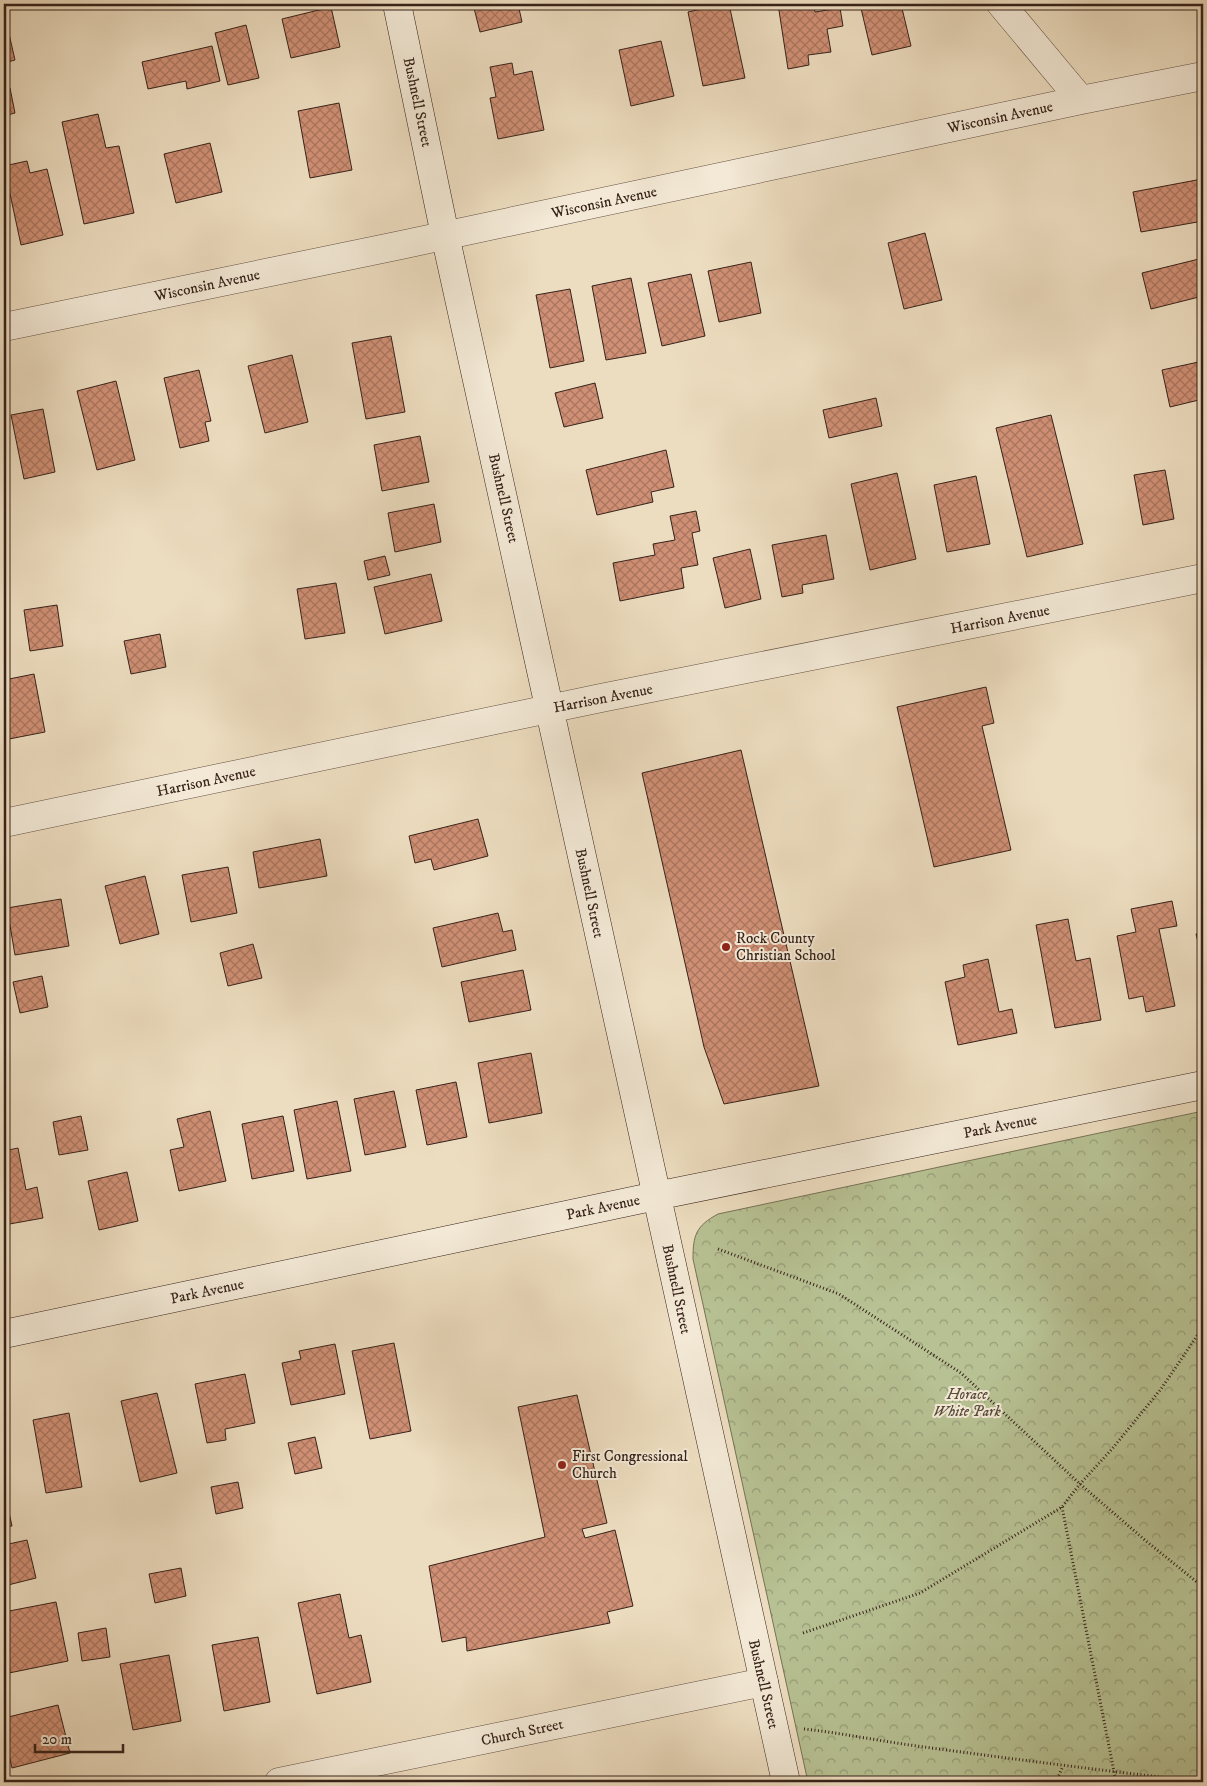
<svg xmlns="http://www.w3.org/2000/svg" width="1207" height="1786" viewBox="0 0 1207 1786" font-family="'IM FELL DW Pica',serif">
<defs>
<pattern id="forest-crowns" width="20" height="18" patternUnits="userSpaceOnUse" patternTransform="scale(1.25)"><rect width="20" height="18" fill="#b7c193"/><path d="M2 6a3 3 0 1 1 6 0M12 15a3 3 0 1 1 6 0" fill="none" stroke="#969c77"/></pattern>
<pattern id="building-cross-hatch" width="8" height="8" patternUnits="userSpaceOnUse" patternTransform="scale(1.25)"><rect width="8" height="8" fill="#d09075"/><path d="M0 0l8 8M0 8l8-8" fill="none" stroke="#aa755f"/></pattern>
</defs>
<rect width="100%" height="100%" fill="#edddc0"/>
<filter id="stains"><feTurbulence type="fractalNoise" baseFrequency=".004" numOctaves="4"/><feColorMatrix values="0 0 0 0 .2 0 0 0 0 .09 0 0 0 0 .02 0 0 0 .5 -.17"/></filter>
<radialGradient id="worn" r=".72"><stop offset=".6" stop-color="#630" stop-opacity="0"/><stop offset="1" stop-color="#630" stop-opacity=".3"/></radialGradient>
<path fill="url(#forest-crowns)" stroke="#767256" d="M 1203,1111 L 1203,1782 L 808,1782 L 693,1259 C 693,1235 696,1226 718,1214 Z"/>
<path fill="url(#building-cross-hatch)" stroke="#36221a" d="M 473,4 L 518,4 L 522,22 L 480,32 Z
M 725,4 L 729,4 L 745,78 L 703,86 L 688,12 Z
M 778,4 L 813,4 L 815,12 L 840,8 L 843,26 L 827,29 L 831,52 L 808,55 L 809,65 L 788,69 Z
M 860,4 L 901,4 L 911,46 L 872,55 Z
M 331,7 L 340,47 L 291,58 L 282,19 Z
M 4,12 L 15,60 L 4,63 Z
M 246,25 L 259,78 L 228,85 L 215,33 Z
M 661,41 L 674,96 L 631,106 L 619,50 Z
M 212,46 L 220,81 L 187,89 L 186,81 L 148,89 L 142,62 Z
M 512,63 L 514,75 L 532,71 L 544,130 L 498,139 L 490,98 L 496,97 L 490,67 Z
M 10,88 L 15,113 L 4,116 L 4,89 Z
M 339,103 L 352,170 L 310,178 L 298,111 Z
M 98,114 L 106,148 L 119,146 L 134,213 L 84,224 L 62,122 Z
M 210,143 L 222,192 L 176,203 L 164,154 Z
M 27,161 L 30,173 L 47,169 L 63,235 L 21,245 L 4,166 Z
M 1202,179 L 1203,221 L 1141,232 L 1133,192 Z
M 925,233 L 942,300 L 904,309 L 888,243 Z
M 1203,258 L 1203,296 L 1151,309 L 1142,273 Z
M 751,262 L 761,313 L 719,322 L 708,271 Z
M 691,274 L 705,336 L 662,346 L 648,283 Z
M 631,278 L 646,353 L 606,360 L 592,286 Z
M 570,289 L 584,361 L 550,368 L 536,295 Z
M 391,336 L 405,412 L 366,419 L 352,343 Z
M 292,355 L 308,422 L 265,433 L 248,366 Z
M 1203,361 L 1203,399 L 1170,407 L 1162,370 Z
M 199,370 L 211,421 L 205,422 L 209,441 L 180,448 L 164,378 Z
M 116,381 L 135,460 L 97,470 L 77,391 Z
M 595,383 L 603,418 L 564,427 L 555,393 Z
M 876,398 L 882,426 L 829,438 L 823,410 Z
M 43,409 L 55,472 L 24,479 L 11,415 Z
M 1051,415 L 1083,544 L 1027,557 L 996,428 Z
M 420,436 L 429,482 L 382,491 L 374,445 Z
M 666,450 L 674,487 L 651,492 L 653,502 L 597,515 L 586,470 Z
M 1165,470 L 1174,519 L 1143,525 L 1134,475 Z
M 897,473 L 916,559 L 870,570 L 851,484 Z
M 976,476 L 990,544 L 947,552 L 934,485 Z
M 434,504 L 441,542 L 395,552 L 388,513 Z
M 696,511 L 700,531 L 692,533 L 698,565 L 681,568 L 684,588 L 620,601 L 613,563 L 655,555 L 653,544 L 675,540 L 670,516 Z
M 826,535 L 834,579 L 802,585 L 803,593 L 782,597 L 772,545 Z
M 750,549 L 761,599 L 725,608 L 713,558 Z
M 385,556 L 390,575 L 368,580 L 364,561 Z
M 431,574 L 442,621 L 385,634 L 374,587 Z
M 336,583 L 345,633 L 305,639 L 297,589 Z
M 57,605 L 63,646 L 30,651 L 24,610 Z
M 160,634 L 166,667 L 131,674 L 124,641 Z
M 34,674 L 45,732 L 9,739 L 4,712 L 4,680 Z
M 986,687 L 994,723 L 982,726 L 1011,850 L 934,867 L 897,707 Z
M 741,750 L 819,1086 L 724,1104 L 704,1047 L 642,773 Z
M 478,819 L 488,856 L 434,870 L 431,859 L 415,863 L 409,836 Z
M 320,839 L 327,876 L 259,888 L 253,852 Z
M 228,867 L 237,913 L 191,922 L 182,875 Z
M 145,876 L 159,934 L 120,944 L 105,886 Z
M 61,899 L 69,946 L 15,955 L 7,908 Z
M 1172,901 L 1177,926 L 1159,929 L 1175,1006 L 1146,1012 L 1143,996 L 1129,999 L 1117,936 L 1136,932 L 1131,909 Z
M 498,913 L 503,932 L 512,930 L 516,950 L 442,967 L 433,928 Z
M 1068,919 L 1076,961 L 1090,958 L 1101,1020 L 1055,1028 L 1036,925 Z
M 1203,932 L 1203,962 L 1196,934 Z
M 253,944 L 262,978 L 228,986 L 220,953 Z
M 988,959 L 999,1012 L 1012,1009 L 1017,1033 L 958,1045 L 945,982 L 965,977 L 963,965 Z
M 523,970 L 531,1010 L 469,1022 L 461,982 Z
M 42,976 L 48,1007 L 20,1013 L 13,982 Z
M 531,1053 L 542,1113 L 489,1123 L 478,1063 Z
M 456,1082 L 467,1137 L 427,1145 L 416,1090 Z
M 394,1091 L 406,1147 L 365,1155 L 354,1099 Z
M 337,1101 L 351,1171 L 307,1179 L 294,1110 Z
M 210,1111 L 226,1181 L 179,1191 L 170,1150 L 184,1147 L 177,1119 Z
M 81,1116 L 88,1150 L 59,1155 L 53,1122 Z
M 283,1116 L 294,1171 L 252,1179 L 242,1124 Z
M 18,1148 L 26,1190 L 37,1187 L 43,1218 L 4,1225 L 4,1151 Z
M 127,1172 L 138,1221 L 99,1230 L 88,1181 Z
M 394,1343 L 411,1431 L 370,1439 L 352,1351 Z
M 335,1344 L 345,1394 L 291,1405 L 282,1363 L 301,1359 L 299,1351 Z
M 245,1374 L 255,1423 L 225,1429 L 226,1440 L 207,1443 L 195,1384 Z
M 157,1393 L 177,1473 L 140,1482 L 121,1401 Z
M 577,1395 L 607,1523 L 582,1529 L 585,1538 L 615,1530 L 633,1606 L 607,1612 L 610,1623 L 467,1651 L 466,1637 L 442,1642 L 429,1566 L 545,1537 L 518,1407 Z
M 69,1413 L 82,1487 L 46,1493 L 33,1420 Z
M 315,1437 L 322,1468 L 295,1474 L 288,1443 Z
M 238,1482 L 243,1508 L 216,1514 L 211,1487 Z
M 4,1490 L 12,1526 L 4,1527 Z
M 27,1540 L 36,1578 L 4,1586 L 4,1545 Z
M 181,1568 L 186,1596 L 155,1603 L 149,1574 Z
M 340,1594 L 349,1638 L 361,1635 L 371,1682 L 317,1694 L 298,1603 Z
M 56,1602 L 68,1661 L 4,1674 L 4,1612 Z
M 106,1628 L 110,1657 L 82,1661 L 78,1633 Z
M 258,1637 L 270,1702 L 224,1711 L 212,1645 Z
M 169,1655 L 181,1721 L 133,1730 L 120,1664 Z
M 58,1705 L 70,1753 L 12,1768 L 4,1735 L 4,1718 Z"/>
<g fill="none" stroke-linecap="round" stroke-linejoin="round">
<defs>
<path id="street" d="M 1001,4 L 1081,100
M 4,327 L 401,245 L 1081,100 L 1203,76
M 4,823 L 601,698 L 1203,578
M 279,1782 L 764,1682"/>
<path id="secondary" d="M 397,4 L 445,235 L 786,1782
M 4,1334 L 656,1196 L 1203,1085"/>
</defs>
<use href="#street" stroke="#645144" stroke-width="29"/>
<use href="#secondary" stroke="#36221a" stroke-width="29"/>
<path stroke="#36221a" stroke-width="3" stroke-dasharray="1 2.5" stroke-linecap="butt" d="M 718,1249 L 839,1294 L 961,1373 L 1080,1484 L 1146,1541 L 1203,1587
M 1062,1507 L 1116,1782
M 803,1633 L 920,1593 L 1062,1507 L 1080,1484 L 1112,1449 L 1161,1389 L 1203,1327
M 804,1729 C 842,1733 879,1741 917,1746 C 1012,1759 1107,1771 1202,1782
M 1056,1782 L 1063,1766"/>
<use href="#street" stroke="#f3e9d6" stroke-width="28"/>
<use href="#secondary" stroke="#f3e9d6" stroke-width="28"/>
</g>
<g fill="#8f2418" stroke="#f3e9d6" stroke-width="2">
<circle cx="726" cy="947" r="5"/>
<circle cx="562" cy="1465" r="5"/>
</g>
<g text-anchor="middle" stroke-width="4" stroke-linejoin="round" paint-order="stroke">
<g font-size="15" fill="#36221a" stroke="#f3e9d6">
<text transform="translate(418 102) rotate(78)" y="5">Bushnell Street</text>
<text transform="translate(1000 117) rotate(-12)" y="5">Wisconsin Avenue</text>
<text transform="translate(604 202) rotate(-12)" y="5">Wisconsin Avenue</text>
<text transform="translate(207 285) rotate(-12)" y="5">Wisconsin Avenue</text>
<text transform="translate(504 498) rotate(77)" y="5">Bushnell Street</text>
<text transform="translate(1000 619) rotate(-11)" y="5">Harrison Avenue</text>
<text transform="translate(603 698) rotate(-11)" y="5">Harrison Avenue</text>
<text transform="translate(206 781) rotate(-12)" y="5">Harrison Avenue</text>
<text transform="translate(590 893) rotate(78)" y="5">Bushnell Street</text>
<text transform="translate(1000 1126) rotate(-11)" y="5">Park Avenue</text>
<text transform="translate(603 1207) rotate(-12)" y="5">Park Avenue</text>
<text transform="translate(677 1289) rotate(78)" y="5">Bushnell Street</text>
<text transform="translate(207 1291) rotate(-12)" y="5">Park Avenue</text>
<text transform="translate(764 1684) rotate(77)" y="5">Bushnell Street</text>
<text transform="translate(522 1732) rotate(-12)" y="5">Church Street</text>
</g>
<g font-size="15" fill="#36221a" stroke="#f3e9d6" text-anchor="start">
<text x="736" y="943">Rock County<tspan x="736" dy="17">Christian School</tspan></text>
<text x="572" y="1461">First Congressional<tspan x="572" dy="17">Church</tspan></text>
</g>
<g font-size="15" font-style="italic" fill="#564a38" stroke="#f3e9d6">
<text x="967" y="1399">Horace<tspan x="967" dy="17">White Park</tspan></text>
</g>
</g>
<rect width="1207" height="1786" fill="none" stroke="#edddc0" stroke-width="20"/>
<rect x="5" y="5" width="1197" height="1776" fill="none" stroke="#36221a" stroke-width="2.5"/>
<rect x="10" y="10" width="1187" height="1766" fill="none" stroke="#36221a"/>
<path d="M35 1744v8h88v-8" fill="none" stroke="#36221a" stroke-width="2.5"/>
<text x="42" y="1744" font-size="15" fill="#36221a" stroke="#f3e9d6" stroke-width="4" paint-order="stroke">20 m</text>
<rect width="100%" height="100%" filter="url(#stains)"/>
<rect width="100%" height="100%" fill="url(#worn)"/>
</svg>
